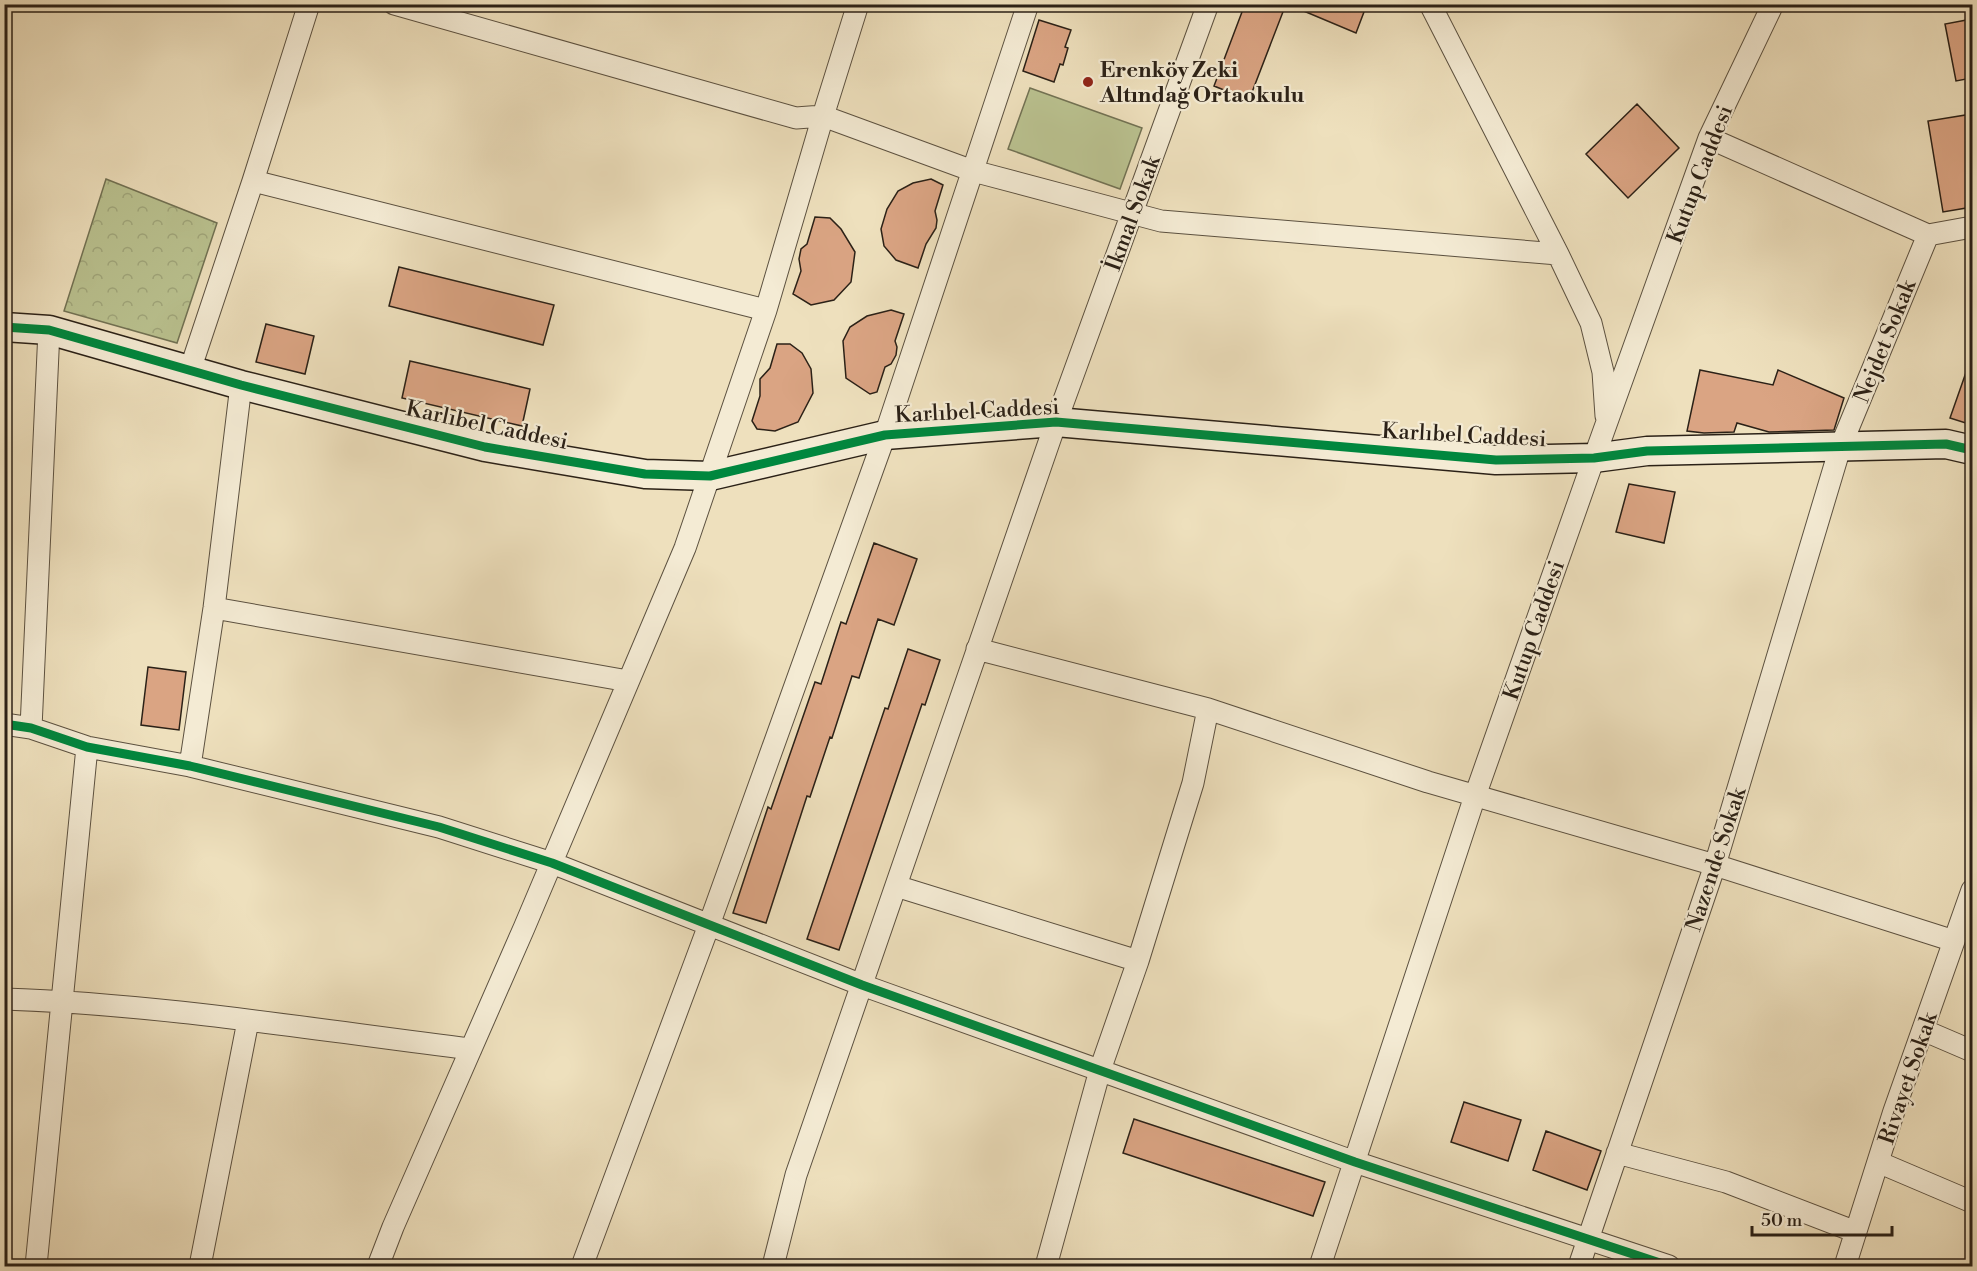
<svg xmlns="http://www.w3.org/2000/svg" width="1977" height="1271" viewBox="0 0 1977 1271" font-family="'Libre Bodoni',serif">
<defs>
<pattern id="forest-crowns" width="20" height="18" patternUnits="userSpaceOnUse" patternTransform="scale(1.5)"><rect width="20" height="18" fill="#bac290"/><path d="M2 6a3 3 0 1 1 6 0M12 15a3 3 0 1 1 6 0" fill="none" stroke="#a0a67b"/></pattern>
</defs>
<rect width="100%" height="100%" fill="#eee0bd"/>
<filter id="stains"><feTurbulence type="fractalNoise" baseFrequency=".00333" numOctaves="4"/><feColorMatrix values="0 0 0 0 .2 0 0 0 0 .09 0 0 0 0 .02 0 0 0 .5 -.17"/></filter>
<radialGradient id="worn" r=".72"><stop offset=".6" stop-color="#630" stop-opacity="0"/><stop offset="1" stop-color="#630" stop-opacity=".3"/></radialGradient>
<path fill="url(#forest-crowns)" stroke="#727254" stroke-width="1.5" d="M 106,179 L 217,223 L 177,343 L 64,311 Z"/>
<path fill="#bac290" stroke="#727254" stroke-width="1.5" d="M 1030,88 L 1142,128 L 1120,189 L 1008,149 Z"/>
<path fill="#daa483" stroke="#2b2117" stroke-width="1.5" d="M 1245,4 L 1286,4 L 1249,100 L 1214,86 Z
M 1287,4 L 1367,4 L 1356,33 Z
M 1972,19 L 1972,78 L 1956,81 L 1945,24 Z
M 1039,20 L 1071,30 L 1065,47 L 1068,48 L 1063,65 L 1060,64 L 1054,82 L 1023,71 Z
M 1637,104 L 1679,148 L 1628,198 L 1586,154 Z
M 1972,114 L 1972,207 L 1943,212 L 1928,121 Z
M 931,179 L 943,185 L 935,211 L 937,220 L 936,228 L 926,244 L 918,268 L 896,260 L 884,246 L 881,229 L 887,209 L 898,191 L 913,183 Z
M 815,217 L 830,218 L 841,229 L 855,252 L 851,282 L 834,300 L 811,305 L 793,294 L 801,271 L 799,259 L 801,249 L 807,244 Z
M 399,267 L 554,305 L 543,345 L 389,306 Z
M 891,310 L 904,314 L 895,341 L 897,347 L 896,355 L 891,364 L 885,367 L 877,392 L 870,394 L 846,378 L 843,341 L 850,327 L 867,316 Z
M 266,324 L 314,336 L 305,374 L 256,362 Z
M 777,344 L 790,344 L 802,353 L 811,369 L 813,393 L 798,422 L 775,431 L 757,429 L 752,421 L 760,396 L 760,379 L 770,368 Z
M 410,361 L 530,389 L 522,426 L 402,398 Z
M 1970,361 L 1972,361 L 1972,425 L 1950,418 Z
M 1700,370 L 1773,385 L 1778,370 L 1844,398 L 1834,430 L 1769,432 L 1737,423 L 1734,432 L 1704,433 L 1687,431 Z
M 1629,484 L 1675,492 L 1664,543 L 1616,532 Z
M 874,543 L 917,559 L 894,625 L 878,619 L 859,678 L 852,676 L 832,738 L 830,737 L 810,797 L 807,796 L 766,923 L 733,913 L 768,807 L 771,809 L 815,682 L 821,684 L 841,622 L 846,624 Z
M 908,649 L 940,660 L 925,705 L 922,704 L 839,950 L 807,939 L 885,708 L 888,709 Z
M 148,667 L 186,672 L 179,730 L 141,725 Z
M 1464,1102 L 1521,1120 L 1508,1161 L 1451,1142 Z
M 1134,1119 L 1325,1182 L 1313,1216 L 1123,1153 Z
M 1546,1131 L 1601,1151 L 1587,1190 L 1533,1170 Z"/>
<g fill="none" stroke-linecap="round" stroke-linejoin="round">
<defs>
<path id="street" d="M 394,4 L 796,118 L 823,116 L 973,171 L 1161,221 L 1558,254
M 1430,4 L 1558,254 L 1591,323 L 1603,372 L 1606,416
M 1709,138 L 1928,235 L 1972,227
M 253,181 L 766,310
M 190,370 L 253,181 L 309,4
M 214,608 L 628,681
M 977,649 L 1208,709 L 1428,782 L 1715,865 L 1954,941
M 4,724 L 31,728 L 87,747 L 190,766 L 439,827 L 552,863 L 862,985 L 1355,1162 L 1669,1266
M 31,728 L 49,330
M 190,766 L 214,608 L 241,385
M 896,886 L 1138,961
M 4,999 C 159,1004 317,1030 471,1049
M 1923,1030 L 1972,1051
M 1617,1153 L 1726,1182 L 1856,1232
M 1878,1162 L 1972,1202
M 36,1266 L 87,747
M 200,1266 L 248,1021
M 378,1266 L 393,1227 L 524,928 L 685,548 L 766,310 L 823,116 L 858,4
M 582,1266 L 709,925 L 885,435 L 1028,4
M 773,1266 L 796,1175 L 1056,422 L 1208,4
M 1046,1266 L 1100,1070 L 1138,961 L 1193,783 L 1208,709
M 1320,1266 L 1475,796 L 1594,458 L 1709,138 L 1773,4
M 1579,1266 L 1715,865 L 1840,448 L 1928,235
M 1845,1266 L 1894,1111 L 1972,890"/>
<path id="secondary" d="M 4,327 L 49,330 L 241,385 L 485,447 L 645,474 L 710,476 L 885,435 L 1056,422 L 1496,460 L 1594,458 L 1647,451 L 1946,444 L 1972,450"/>
</defs>
<use href="#street" stroke="#5c5140" stroke-width="23"/>
<use href="#secondary" stroke="#2b2117" stroke-width="31"/>
<use href="#street" stroke="#f4ebd4" stroke-width="21"/>
<use href="#secondary" stroke="#f4ebd4" stroke-width="28"/>
<defs>
<path id="cycleway" d="M 4,327 L 49,330 L 241,385 L 485,447 L 645,474 L 710,476 L 885,435 L 1056,422 L 1496,460 L 1594,458 L 1647,451 L 1946,444 L 1972,450
M 4,724 L 31,728 L 87,747 L 190,766 L 439,827 L 552,863 L 862,985 L 1355,1162 L 1669,1266"/>
</defs>
<use href="#cycleway" stroke="#f4ebd4" stroke-width="13"/>
<use href="#cycleway" stroke="#00873e" stroke-width="9"/>
</g>
<circle fill="#8f2418" stroke="#f4ebd4" stroke-width="2" cx="1088" cy="82" r="6"/>
<g text-anchor="middle" stroke-width="4.5" stroke-linejoin="round" paint-order="stroke">
<g font-size="22" font-weight="bold" fill="#2b2117" stroke="#f4ebd4" text-anchor="start">
<text x="1100" y="77">Erenköy Zeki<tspan x="1100" dy="25">Altındağ Ortaokulu</tspan></text>
</g>
<g font-size="22" fill="#2b2117" stroke="#f4ebd4">
<text transform="translate(1699 174) rotate(-69)" y="8">Kutup Caddesi</text>
<text transform="translate(1132 213) rotate(-70)" y="8">İkmal Sokak</text>
<text transform="translate(1884 341) rotate(-68)" y="8">Nejdet Sokak</text>
<text transform="translate(977 410) rotate(-3)" y="8">Karlıbel Caddesi</text>
<text transform="translate(487 424) rotate(12)" y="8">Karlıbel Caddesi</text>
<text transform="translate(1464 434) rotate(3)" y="8">Karlıbel Caddesi</text>
<text transform="translate(1533 630) rotate(-71)" y="8">Kutup Caddesi</text>
<text transform="translate(1715 859) rotate(-72)" y="8">Nazende Sokak</text>
<text transform="translate(1907 1078) rotate(-71)" y="8">Rivayet Sokak</text>
</g>
</g>
<rect width="1977" height="1271" fill="none" stroke="#eee0bd" stroke-width="24"/>
<rect x="6" y="6" width="1965" height="1259" fill="none" stroke="#2b2117" stroke-width="3"/>
<rect x="12" y="12" width="1953" height="1247" fill="none" stroke="#2b2117" stroke-width="1.5"/>
<path d="M1752 1226v9h140v-9" fill="none" stroke="#2b2117" stroke-width="3"/>
<text x="1761" y="1226" font-size="18" fill="#2b2117" stroke="#f4ebd4" stroke-width="4.5" paint-order="stroke">50 m</text>
<rect width="100%" height="100%" filter="url(#stains)"/>
<rect width="100%" height="100%" fill="url(#worn)"/>
</svg>
